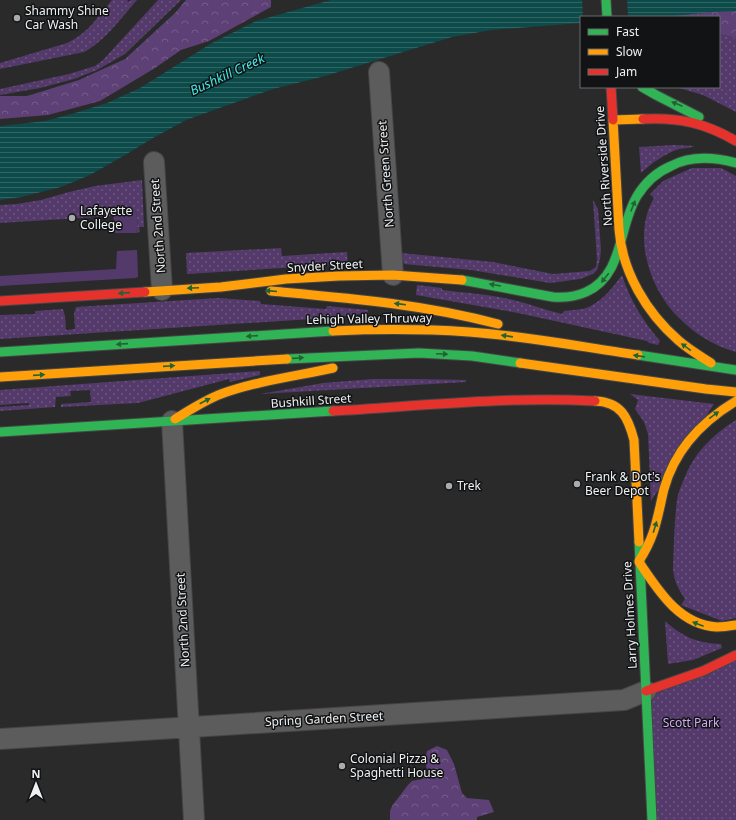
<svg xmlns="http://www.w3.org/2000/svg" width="736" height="820" viewBox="0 0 736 820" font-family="'Noto Sans',sans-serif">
<defs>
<pattern id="grass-dots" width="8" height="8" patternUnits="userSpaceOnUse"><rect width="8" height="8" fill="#543a6a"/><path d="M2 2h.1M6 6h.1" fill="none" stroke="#6d5780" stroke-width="1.8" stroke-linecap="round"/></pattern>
<pattern id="forest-crowns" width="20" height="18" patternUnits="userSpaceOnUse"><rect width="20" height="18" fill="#5d4075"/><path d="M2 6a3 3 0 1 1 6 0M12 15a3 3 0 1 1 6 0" fill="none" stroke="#755c89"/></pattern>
<pattern id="water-rules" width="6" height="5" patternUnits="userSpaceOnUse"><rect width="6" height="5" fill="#0c4b49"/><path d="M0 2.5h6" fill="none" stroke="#306564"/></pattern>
</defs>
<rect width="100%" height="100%" fill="#2a2a2b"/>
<path fill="url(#grass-dots)" d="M 112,0 L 127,0 L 129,2 L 131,0 L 137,0 C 122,17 104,42 84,52 L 0,69 L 0,63 L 67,43 C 87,34 99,16 112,0 Z
M 158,0 L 181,0 L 125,54 L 97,70 L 74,79 L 40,88 L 0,95 L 0,89 L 69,74 L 95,66 L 103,60 Z
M 719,34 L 736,38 L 736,112 L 703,95 L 676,87 L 719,87 Z
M 674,145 L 695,146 C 690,148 685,148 679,149 C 664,154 652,163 641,173 L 639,147 Z
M 692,168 L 721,168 L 736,176 L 736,352 C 714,346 695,334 679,318 C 649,289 632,235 654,198 L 650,194 L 663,181 Z
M 142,180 L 144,227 L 139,227 L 140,232 L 136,233 C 138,227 138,216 135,210 L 113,213 L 113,216 L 0,223 L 0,205 L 17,204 L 41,200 L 69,192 L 95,186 Z
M 593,200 L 598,209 L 601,250 L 600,259 L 597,270 L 593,274 L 580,279 L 550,283 L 471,270 L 404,264 L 401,253 L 493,262 L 553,274 L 590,271 L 596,267 L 597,259 Z
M 281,248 L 282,256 L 347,252 L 348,264 L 187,274 L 186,253 Z
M 622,275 C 630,300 643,321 660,341 L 658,345 L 649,343 L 647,341 L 518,313 L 416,295 L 417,285 L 442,288 L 442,290 C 465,293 490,294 513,300 C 530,304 545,310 562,314 L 564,311 C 570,310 577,310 583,309 C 600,304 612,289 622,275 Z
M 218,298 L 260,301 L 261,304 L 326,309 L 327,306 L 368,310 L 368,313 L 328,318 L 0,339 L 0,315 L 35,314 L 35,311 L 63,309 L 65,316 L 66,330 L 75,329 L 74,314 L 76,307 Z
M 260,371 L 260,375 L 230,382 L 229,379 L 138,403 L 61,407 L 61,404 L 91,402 L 90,390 L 70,391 L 71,396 L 56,397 L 55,407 L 0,411 L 0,407 L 29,405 L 29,403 L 0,405 L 0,390 Z
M 373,379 L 420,379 L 466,380 L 466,382 L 260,394 L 323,383 Z
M 630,394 L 714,404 L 651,501 L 648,434 L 644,422 L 635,409 L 638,400 Z
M 736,420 L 736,618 L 722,621 L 681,605 L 685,599 C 678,589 674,581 673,568 C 674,546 674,522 677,500 C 678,493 681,486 684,479 C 694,453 712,435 736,420 Z
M 665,621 C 683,637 697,643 721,644 L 722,648 L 693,660 L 668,664 Z
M 736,655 L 736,820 L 652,820 L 646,692 Z"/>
<path fill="url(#forest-crowns)" d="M 186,0 L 271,0 L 271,7 L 209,41 L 181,50 L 155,68 L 100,101 L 48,115 L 0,119 L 0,96 L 27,96 L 79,80 L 125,59 L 175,13 Z
M 736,0 L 736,38 L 719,34 L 719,17 L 664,17 Z
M 437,746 L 447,750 L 454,764 L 462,793 L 467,798 L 489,800 L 494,812 L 477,817 L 477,820 L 390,820 L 390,811 L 392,806 L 408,785 L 412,781 L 423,779 L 427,770 L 425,760 L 427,751 Z"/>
<path fill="#543a6a" d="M 135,210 C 138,216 138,227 136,233 L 115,233 L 113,213 L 115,212 Z
M 137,250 L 138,274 L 138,277 L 135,278 L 0,286 L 0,276 L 116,269 L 117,251 Z"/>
<path fill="url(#water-rules)" d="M 331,0 L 736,0 L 736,11 L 713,12 L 664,17 L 581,17 L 581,23 L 491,30 L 452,37 L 325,76 L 273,89 L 186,120 L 153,138 L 125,155 L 90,175 L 61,187 L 21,197 L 0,200 L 0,126 L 45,121 L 75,113 L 107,103 L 140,88 L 212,43 L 256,21 Z"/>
<path fill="#2a2a2b" d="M 582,0 L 627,0 L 628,17 L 583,17 Z"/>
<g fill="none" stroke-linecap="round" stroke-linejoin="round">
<defs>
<path id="street" d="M 379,72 L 393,275
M 154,162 L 162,290
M 172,421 L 194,820
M 0,739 L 624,700 L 646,691"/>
<path id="fast" d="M 606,0 L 607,17
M 642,87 L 656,95 L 699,117
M 462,280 L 553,297 C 565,298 575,297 586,292 C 624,275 618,227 637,196 C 645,183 657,172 671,166 C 692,155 714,157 736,163
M 0,352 L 333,331
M 638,355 L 736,370
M 287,359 L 419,353 L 472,356 L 520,363
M 0,432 L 333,411
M 639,542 L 652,820"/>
<path id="slow" d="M 643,119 L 613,120 L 619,229 C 622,272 647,313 678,340 C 688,349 700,356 711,363
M 271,291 C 348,298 423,304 498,324
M 145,292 L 221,287 L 286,279 L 339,276 L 393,275 L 462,280
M 333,331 C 378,329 424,329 469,332 C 526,336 582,347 638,355
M 520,363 L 706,389 L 736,392
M 0,377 L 287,359
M 595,401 C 621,402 628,417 634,440 L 639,542
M 175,419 C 190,410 205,400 221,394 C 257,381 296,376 333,368
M 639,561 C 656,535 657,518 664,489 C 675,449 701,422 736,401
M 639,562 C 658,590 679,625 717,627 C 723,627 730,626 736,625"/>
<path id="jam" d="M 611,87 L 613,120
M 643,119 C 679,117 705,123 736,141
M 0,301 L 145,292
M 333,411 C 420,406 507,396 595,401
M 646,691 L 703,671 L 736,655"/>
</defs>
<use href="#street" stroke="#464647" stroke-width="22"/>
<use href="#fast" stroke="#464647" stroke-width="11"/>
<use href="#slow" stroke="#464647" stroke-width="11"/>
<use href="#jam" stroke="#464647" stroke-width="11"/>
<use href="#street" stroke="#5c5c5c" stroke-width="20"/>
<use href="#fast" stroke="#30b455" stroke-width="9"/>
<use href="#slow" stroke="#ff9f0a" stroke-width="9"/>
<use href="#jam" stroke="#e5322d" stroke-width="9"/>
</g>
<defs><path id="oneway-solid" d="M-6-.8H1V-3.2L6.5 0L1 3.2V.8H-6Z"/></defs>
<g fill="#216434">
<use href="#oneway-solid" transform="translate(677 104) rotate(-157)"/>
<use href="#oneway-solid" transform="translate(633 206) rotate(-68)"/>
<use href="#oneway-solid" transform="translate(605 278) rotate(129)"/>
<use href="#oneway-solid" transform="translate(495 285) rotate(-170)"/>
<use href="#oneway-solid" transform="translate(193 288) rotate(177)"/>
<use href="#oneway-solid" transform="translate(271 291) rotate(-175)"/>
<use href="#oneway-solid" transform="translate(124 293) rotate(176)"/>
<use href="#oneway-solid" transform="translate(400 304) rotate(-173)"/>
<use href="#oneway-solid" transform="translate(252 336) rotate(176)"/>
<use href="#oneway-solid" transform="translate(507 336) rotate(-172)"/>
<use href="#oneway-solid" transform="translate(122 344) rotate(176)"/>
<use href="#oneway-solid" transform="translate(686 347) rotate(-144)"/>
<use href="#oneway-solid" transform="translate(442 354) rotate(3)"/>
<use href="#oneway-solid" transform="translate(639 356) rotate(-172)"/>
<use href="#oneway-solid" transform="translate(298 358) rotate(-4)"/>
<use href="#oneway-solid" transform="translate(169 366) rotate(-4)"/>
<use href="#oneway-solid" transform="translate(39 375) rotate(-4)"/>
<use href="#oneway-solid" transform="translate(205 401) rotate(-27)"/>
<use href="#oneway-solid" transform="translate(714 415) rotate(-36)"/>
<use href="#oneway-solid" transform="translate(655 527) rotate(-73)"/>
<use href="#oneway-solid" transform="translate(698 624) rotate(-159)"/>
</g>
<g fill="#aaabac" stroke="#121314" stroke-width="1.5">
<circle cx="17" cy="18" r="4"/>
<circle cx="72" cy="218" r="4"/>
<circle cx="577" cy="484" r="4"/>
<circle cx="449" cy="486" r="4"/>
<circle cx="342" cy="766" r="4"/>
</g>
<g text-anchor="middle" stroke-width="3" stroke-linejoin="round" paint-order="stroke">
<g font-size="12" fill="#eff0f2" stroke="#121314" text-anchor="start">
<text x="25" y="15">Shammy Shine<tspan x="25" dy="14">Car Wash</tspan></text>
<text x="80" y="215">Lafayette<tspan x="80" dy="14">College</tspan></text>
<text x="585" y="481">Frank &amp; Dot's<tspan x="585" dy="14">Beer Depot</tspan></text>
<text x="457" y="490">Trek</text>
<text x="350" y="763">Colonial Pizza &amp;<tspan x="350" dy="14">Spaghetti House</tspan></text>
</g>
<g font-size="12" fill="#eff0f2" stroke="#121314">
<text transform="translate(604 166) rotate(-94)" y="4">North Riverside Drive</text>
<text transform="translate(386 174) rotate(-94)" y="4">North Green Street</text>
<text transform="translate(158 226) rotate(-94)" y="4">North 2nd Street</text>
<text transform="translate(325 266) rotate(-3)" y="4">Snyder Street</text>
<text transform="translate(369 319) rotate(-1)" y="4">Lehigh Valley Thruway</text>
<text transform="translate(311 401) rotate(-4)" y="4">Bushkill Street</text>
<text transform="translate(630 615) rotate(-93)" y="4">Larry Holmes Drive</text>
<text transform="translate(183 620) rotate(-93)" y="4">North 2nd Street</text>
<text transform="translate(324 719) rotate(-3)" y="4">Spring Garden Street</text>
</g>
<g font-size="12" fill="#d1acf3" stroke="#121314">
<text x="691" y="727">Scott Park</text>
</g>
<g font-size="13" font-style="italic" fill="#40ebe8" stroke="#121314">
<text transform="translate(227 74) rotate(-25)" y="5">Bushkill Creek</text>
</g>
</g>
<rect x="580" y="16" width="140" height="72" fill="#121314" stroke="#6a6b6d"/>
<rect x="588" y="29" width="20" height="6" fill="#30b455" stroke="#6a6b6d"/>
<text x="616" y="36" font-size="12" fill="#eff0f2">Fast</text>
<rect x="588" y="49" width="20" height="6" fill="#ff9f0a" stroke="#6a6b6d"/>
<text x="616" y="56" font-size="12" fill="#eff0f2">Slow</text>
<rect x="588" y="69" width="20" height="6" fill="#e5322d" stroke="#6a6b6d"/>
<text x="616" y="76" font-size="12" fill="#eff0f2">Jam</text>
<g transform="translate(36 784)" stroke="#121314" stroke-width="3" paint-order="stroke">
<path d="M0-3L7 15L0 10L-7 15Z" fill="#eff0f2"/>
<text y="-6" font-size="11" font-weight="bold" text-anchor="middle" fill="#eff0f2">N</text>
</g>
</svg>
